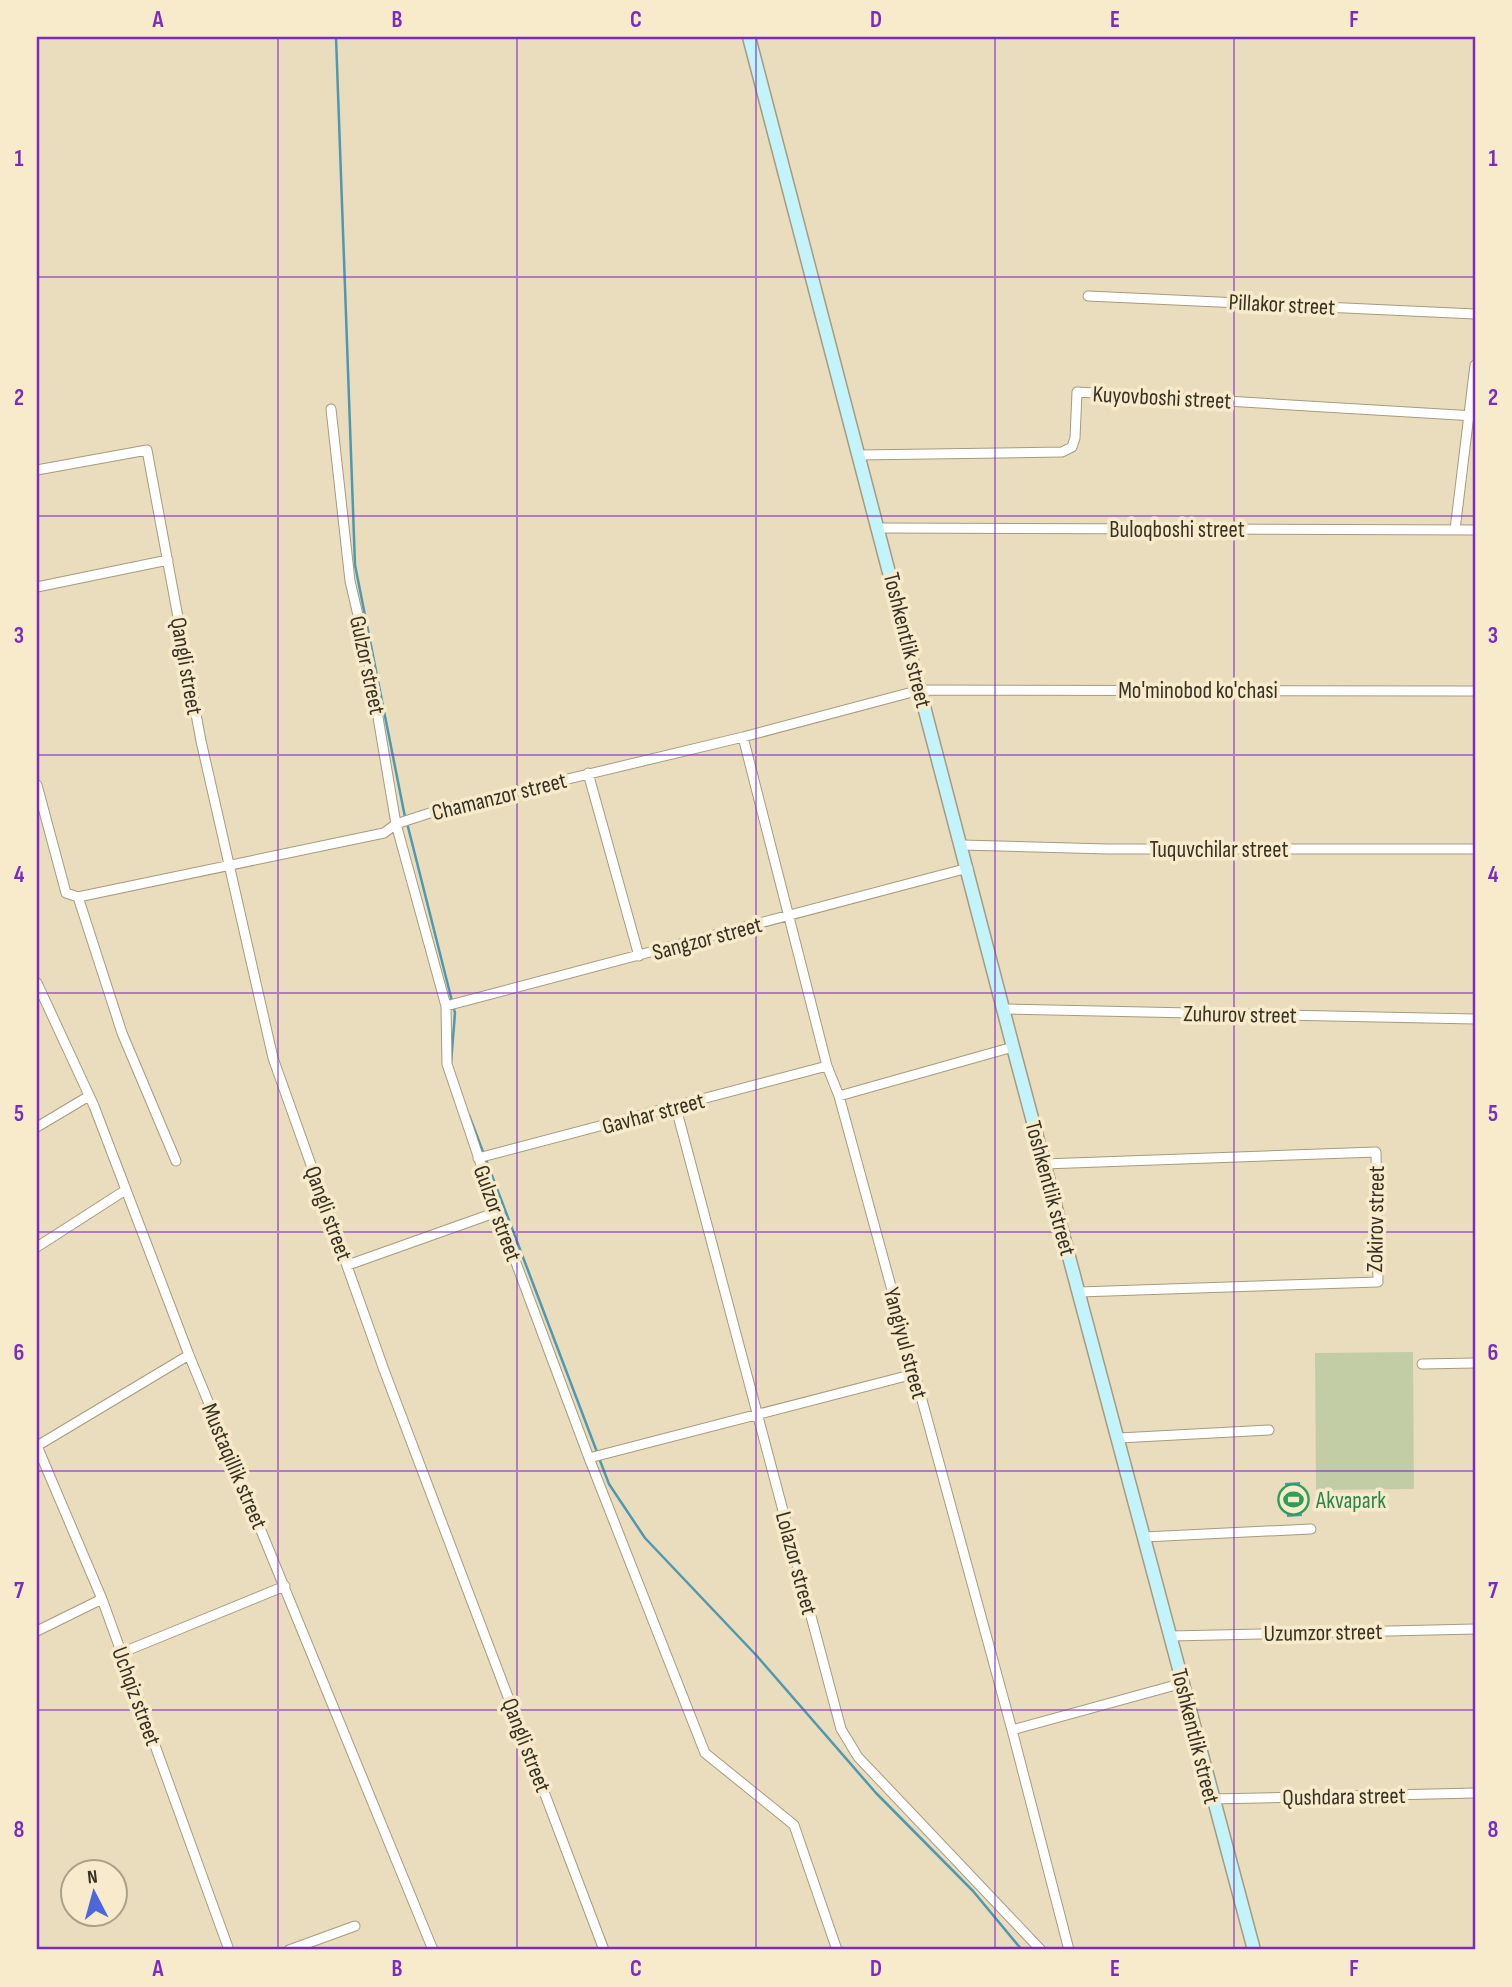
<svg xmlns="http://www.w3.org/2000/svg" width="1512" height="1987" viewBox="0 0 1512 1987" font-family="'Sofia Sans Condensed',sans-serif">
<rect width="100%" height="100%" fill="#eaddbe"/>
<path fill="#c2cda6" d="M 1413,1352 L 1414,1489 L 1316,1490 L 1315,1353 Z"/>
<path fill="#4f98b0" d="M 1300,1482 L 1302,1516 L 1287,1517 L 1285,1483 Z"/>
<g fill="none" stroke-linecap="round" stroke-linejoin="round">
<path stroke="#4f98b0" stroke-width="2.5" d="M 336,37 L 355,565 L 405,817
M 407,823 L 455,1013 L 451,1063
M 469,1115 L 597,1452
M 599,1458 L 609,1484 L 645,1538 L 756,1655 L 876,1793 L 973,1891 L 1022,1950"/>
<defs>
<path id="street" d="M 1088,296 L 1475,314
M 331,409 L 350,581 L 368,658 L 396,824 L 446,1006 L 447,1064 L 497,1212 L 589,1458 L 705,1753 L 794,1825 L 837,1950
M 859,455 L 1062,452 L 1072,447 L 1075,438 L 1077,392 L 1475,416
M 37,470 L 147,450 L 201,741 L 273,1058 L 384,1370 L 604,1950
M 880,528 L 1475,530
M 1455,530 L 1475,365
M 37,587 L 168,560
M 743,737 L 827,1066 L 839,1096 L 1012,1730 L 1069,1950
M 588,773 L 639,956
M 37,785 L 66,893 L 78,897 L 122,1033 L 176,1161
M 962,845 L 1108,849 L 1475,849
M 78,897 L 384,833 L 396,824 L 439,810 L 743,737 L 920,690 L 1475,691
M 37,983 L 94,1106 L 189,1355 L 433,1950
M 446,1006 L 968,868
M 1004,1009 L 1475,1019
M 839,1096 L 1013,1047
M 676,1108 L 841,1729 L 858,1757 L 1041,1950
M 37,1127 L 89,1096
M 478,1158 L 827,1066
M 1044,1164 L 1376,1152 L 1378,1282 L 1079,1292
M 37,1247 L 124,1191
M 348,1265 L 497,1212
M 1422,1364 L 1475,1363
M 1119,1438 L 1269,1430
M 37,1446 L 102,1599 L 229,1950
M 37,1446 L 189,1355
M 589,1458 L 914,1374
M 1144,1537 L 1311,1529
M 37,1631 L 102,1599
M 1171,1636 L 1475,1629
M 121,1653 L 285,1586
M 1012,1730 L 1183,1683
M 1212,1799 L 1475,1793
M 289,1950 L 355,1926"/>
<path id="secondary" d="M 749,37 L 1013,1047 L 1254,1950"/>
</defs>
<use href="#street" stroke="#a69b7e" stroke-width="11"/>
<use href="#secondary" stroke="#a69b7e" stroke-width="15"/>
<use href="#street" stroke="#fff" stroke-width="9"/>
<use href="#secondary" stroke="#c4f4fb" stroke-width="12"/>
</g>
<path fill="none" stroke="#7b2cbf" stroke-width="2" stroke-opacity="0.55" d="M 278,37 L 278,1950M 517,37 L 517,1950M 756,37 L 756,1950M 995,37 L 995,1950M 1234,37 L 1234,1950M 37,277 L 1475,277M 37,516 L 1475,516M 37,755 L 1475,755M 37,993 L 1475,993M 37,1232 L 1475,1232M 37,1471 L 1475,1471M 37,1710 L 1475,1710"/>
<defs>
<symbol id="stadium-ring" viewBox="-11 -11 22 22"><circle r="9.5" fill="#f7ebcb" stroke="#2e9e5b" stroke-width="1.5"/><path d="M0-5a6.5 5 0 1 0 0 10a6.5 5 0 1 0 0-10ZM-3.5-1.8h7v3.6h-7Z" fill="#2e9e5b"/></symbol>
</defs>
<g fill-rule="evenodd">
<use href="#stadium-ring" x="1276" y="1482" width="35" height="35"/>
</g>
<g text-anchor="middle" stroke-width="7" stroke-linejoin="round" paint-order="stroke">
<g font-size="23" fill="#373226" stroke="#f7ebcb">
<text transform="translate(1282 304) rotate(3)" y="8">Pillakor street</text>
<text transform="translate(1162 397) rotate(3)" y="8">Kuyovboshi street</text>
<text x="1177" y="537">Buloqboshi street</text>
<text transform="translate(908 640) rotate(76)" y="8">Toshkentlik street</text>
<text transform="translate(368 665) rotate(78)" y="8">Gulzor street</text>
<text transform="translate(187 666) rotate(80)" y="8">Qangli street</text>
<text x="1198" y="698">Mo'minobod ko'chasi</text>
<text transform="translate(499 796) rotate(-14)" y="8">Chamanzor street</text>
<text x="1219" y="857">Tuquvchilar street</text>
<text transform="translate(707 938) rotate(-15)" y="8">Sangzor street</text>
<text transform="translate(1240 1014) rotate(1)" y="8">Zuhurov street</text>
<text transform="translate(653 1113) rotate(-15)" y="8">Gavhar street</text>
<text transform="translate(1051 1188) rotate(75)" y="8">Toshkentlik street</text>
<text transform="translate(329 1213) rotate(70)" y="8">Qangli street</text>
<text transform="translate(498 1213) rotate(70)" y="8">Gulzor street</text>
<text transform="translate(1375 1219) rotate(-89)" y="8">Zokirov street</text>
<text transform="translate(906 1343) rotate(75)" y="8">Yangiyul street</text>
<text transform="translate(235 1466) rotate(67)" y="8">Mustaqillik street</text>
<text transform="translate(797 1563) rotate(75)" y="8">Lolazor street</text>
<text transform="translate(1323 1632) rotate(-1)" y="8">Uzumzor street</text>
<text transform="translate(137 1696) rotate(70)" y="8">Uchqiz street</text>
<text transform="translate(1196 1736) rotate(76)" y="8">Toshkentlik street</text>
<text transform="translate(527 1745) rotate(69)" y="8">Qangli street</text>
<text transform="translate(1344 1796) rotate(-1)" y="8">Qushdara street</text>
</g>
<g font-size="23" fill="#27864d" stroke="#f7ebcb" text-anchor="start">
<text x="1316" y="1508">Akvapark</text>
</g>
</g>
<rect width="1512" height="1987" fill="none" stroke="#f7ebcb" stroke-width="77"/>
<g transform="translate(94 1893) rotate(354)"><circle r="33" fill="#f7ebcb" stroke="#aaa189" stroke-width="2"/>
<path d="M0-5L12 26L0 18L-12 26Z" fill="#4b67db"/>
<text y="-10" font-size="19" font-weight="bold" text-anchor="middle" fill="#373226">N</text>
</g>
<rect x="38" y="38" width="1436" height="1910" fill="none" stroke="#7b2cbf" stroke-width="2.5"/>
<g font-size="23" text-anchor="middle" font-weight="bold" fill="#7b2cbf">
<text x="158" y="27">A</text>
<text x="397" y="27">B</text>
<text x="636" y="27">C</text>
<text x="876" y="27">D</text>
<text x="1115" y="27">E</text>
<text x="1354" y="27">F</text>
<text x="19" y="166">1</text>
<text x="1493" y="166">1</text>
<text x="19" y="405">2</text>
<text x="1493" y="405">2</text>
<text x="19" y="643">3</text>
<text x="1493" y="643">3</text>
<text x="19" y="882">4</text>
<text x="1493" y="882">4</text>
<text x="19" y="1121">5</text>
<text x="1493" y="1121">5</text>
<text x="19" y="1360">6</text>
<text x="1493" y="1360">6</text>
<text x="19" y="1598">7</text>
<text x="1493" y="1598">7</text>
<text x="19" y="1837">8</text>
<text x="1493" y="1837">8</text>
<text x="158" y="1976">A</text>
<text x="397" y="1976">B</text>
<text x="636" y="1976">C</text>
<text x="876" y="1976">D</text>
<text x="1115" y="1976">E</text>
<text x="1354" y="1976">F</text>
</g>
</svg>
